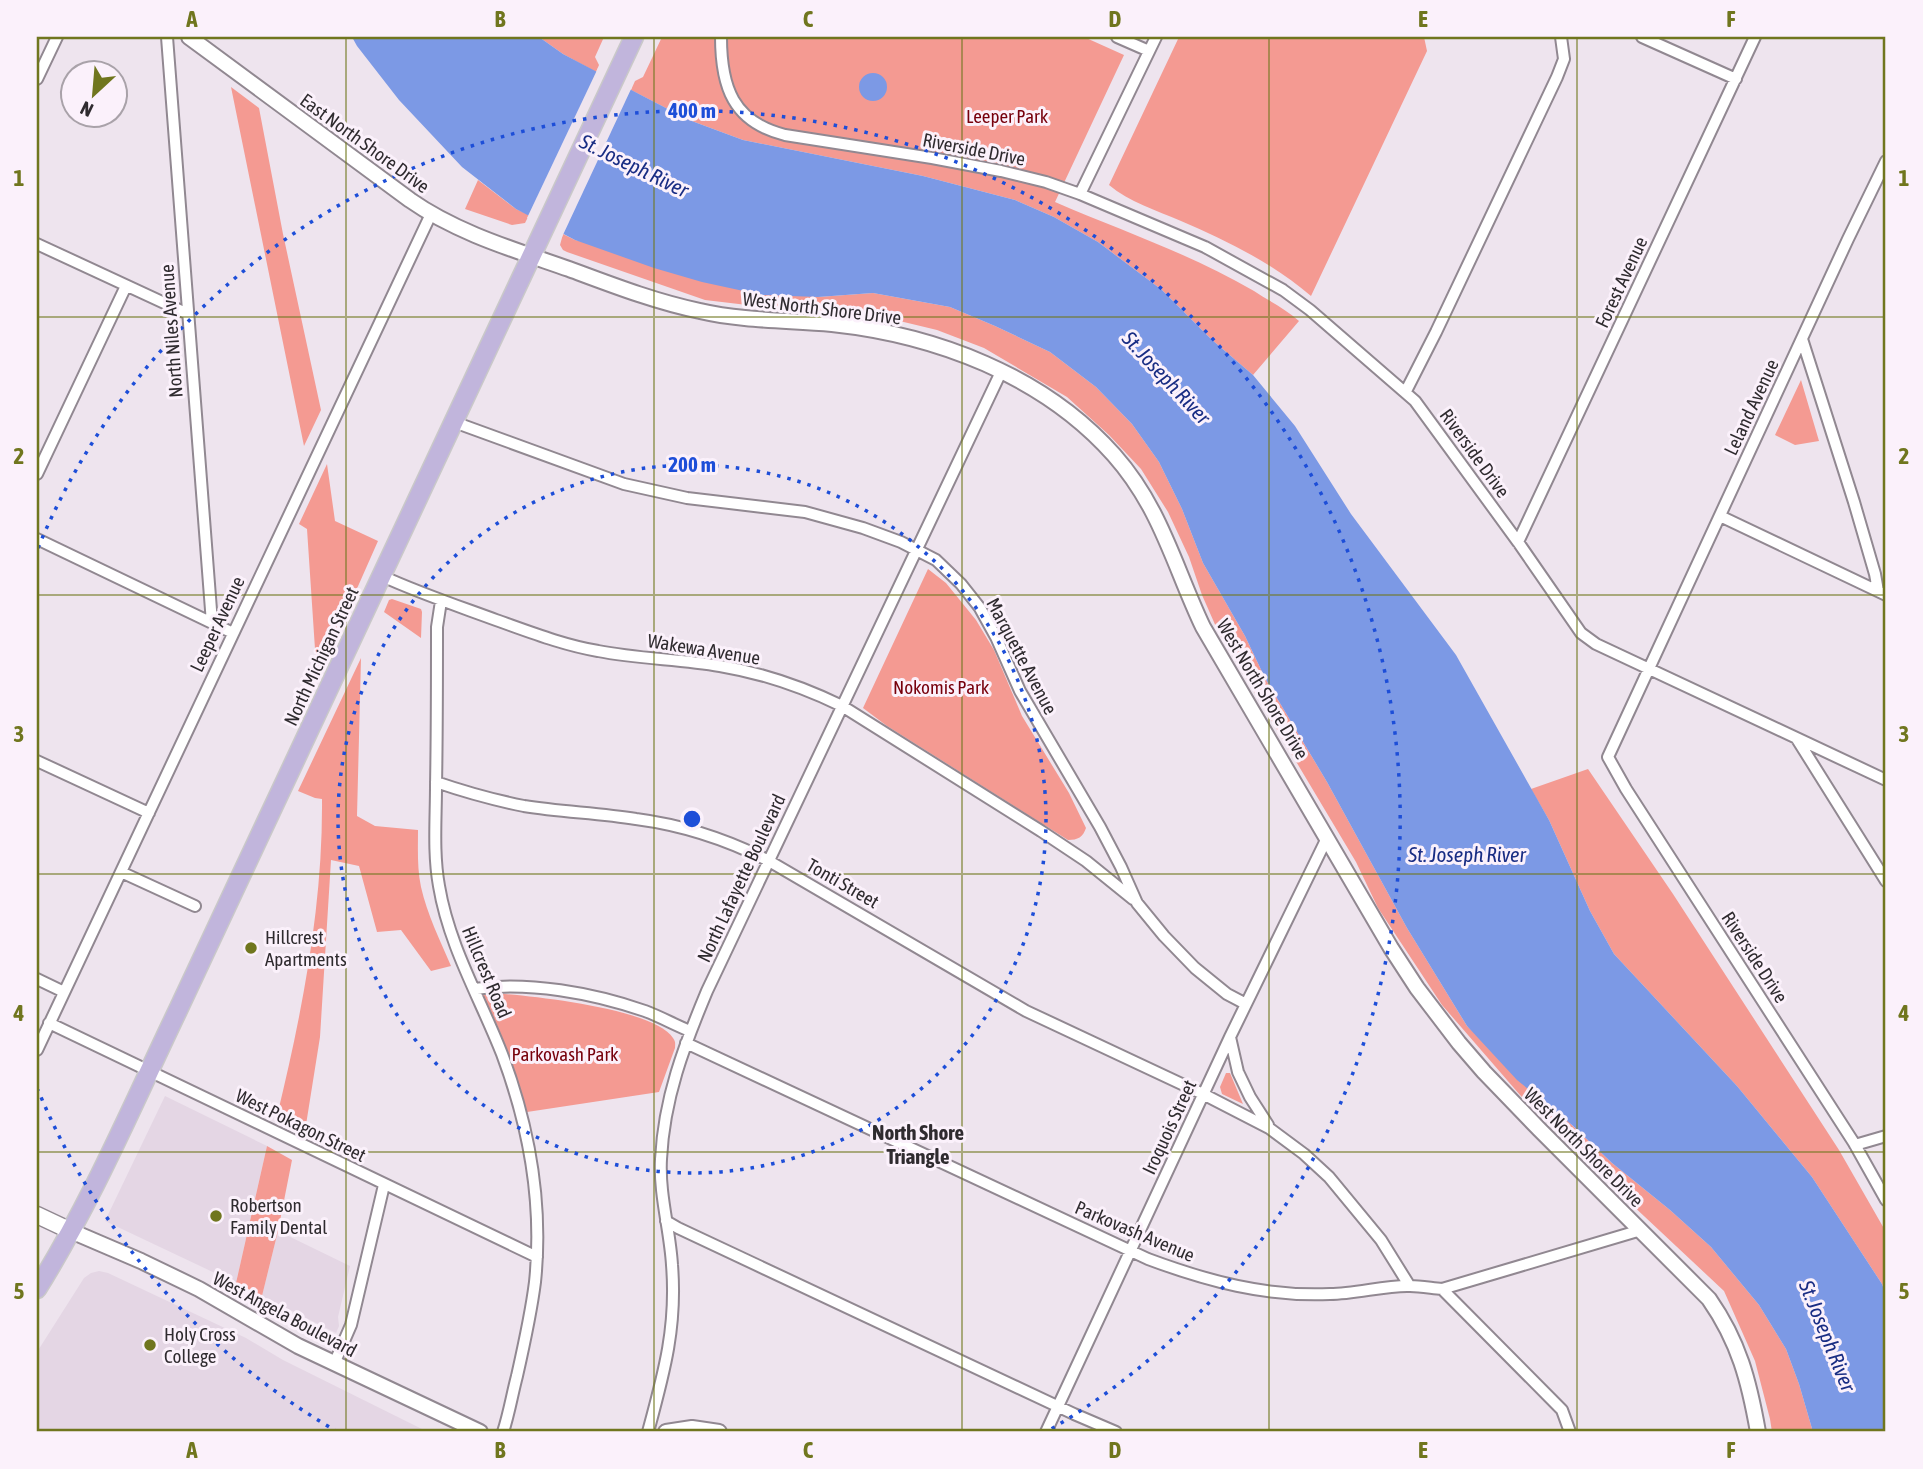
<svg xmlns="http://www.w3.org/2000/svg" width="1923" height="1469" viewBox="0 0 1923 1469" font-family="'Asap Condensed',sans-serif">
<rect width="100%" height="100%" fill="#eee4ee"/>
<path fill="#e4d6e4" d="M 165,1096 L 267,1146 L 236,1283 L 105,1221 Z
M 278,1231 L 350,1266 L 338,1317 L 339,1326 L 336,1333 L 262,1296 Z
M 99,1271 L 108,1273 L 246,1338 L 283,1360 L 428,1432 L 37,1432 L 37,1352 L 84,1278 L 91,1273 Z"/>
<path fill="#f49a92" d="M 539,37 L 604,37 L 595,57 L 599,65 L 596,72 L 563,54 Z
M 662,37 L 1084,37 L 1124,55 L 1055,202 C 1122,231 1191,254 1254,291 C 1269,301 1286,309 1299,321 L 1253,375 L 1211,339 L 1162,290 L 1098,242 L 1054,217 L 1015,200 L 923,176 L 743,140 L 689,120 L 631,90 L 635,81 L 643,77 Z
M 1179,37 L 1424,37 L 1427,51 L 1311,296 C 1273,263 1227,241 1181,221 C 1156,210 1129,202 1109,185 Z
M 231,87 L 259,108 L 283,234 L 321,410 L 304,446 Z
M 478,180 L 516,209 L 529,215 L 525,223 L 512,225 L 465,209 Z
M 563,234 L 575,240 L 818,297 L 873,293 L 950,307 L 995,326 L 1050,352 L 1096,387 L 1132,424 L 1159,462 L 1182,509 L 1203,563 L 1245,636 L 1265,678 L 1327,782 L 1407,928 L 1467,1026 L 1612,1163 L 1670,1210 L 1711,1247 L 1759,1305 L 1786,1349 L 1799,1384 L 1813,1432 L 1772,1432 L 1770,1419 L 1755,1361 L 1724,1291 L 1629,1202 L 1520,1095 L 1442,1005 L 1378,908 L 1356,862 L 1217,629 L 1202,595 L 1189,557 L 1168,512 L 1141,469 L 1109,435 L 1067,397 L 984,348 L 937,330 L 883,317 L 788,310 L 705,300 L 567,252 L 563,250 L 560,245 Z
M 1801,380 L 1819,441 L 1795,445 L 1775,435 Z
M 327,464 L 335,521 L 378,541 L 317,679 L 307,529 L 299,524 Z
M 928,569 L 946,583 L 976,620 L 994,650 L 1022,716 L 1069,793 L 1086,828 C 1083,837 1078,840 1068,840 L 887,726 L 863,708 Z
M 392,599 L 421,609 L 422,612 L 421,638 L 384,612 L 389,600 Z
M 361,658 L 357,816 L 375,826 L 418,830 C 418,849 417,868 421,887 C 427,914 440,940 451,966 L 431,971 L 401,930 L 377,932 L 359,866 L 331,860 L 320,1037 L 305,1131 L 277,1116 C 302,1013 323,906 322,799 L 315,798 L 298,791 Z
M 1588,769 L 1673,894 L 1839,1150 L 1886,1232 L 1886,1295 L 1882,1284 L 1812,1177 L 1737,1086 L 1614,954 L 1590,911 L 1549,820 L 1531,789 Z
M 491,993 C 526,995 654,1008 673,1038 C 676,1042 675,1044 675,1048 L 659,1092 L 527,1112 C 516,1071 502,1032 482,994 Z
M 1226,1073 L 1230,1073 L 1243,1104 L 1222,1094 L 1220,1087 Z
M 267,1146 L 292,1160 L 278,1231 L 262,1296 L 236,1283 Z"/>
<path fill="#7c99e5" d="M 352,37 L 539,37 L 563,54 L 639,94 L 689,120 L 743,140 L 923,176 L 1015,200 L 1054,217 L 1098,242 L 1162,290 L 1211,339 L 1253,375 L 1295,426 L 1351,514 L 1456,655 L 1549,820 L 1590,911 L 1614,954 L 1737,1086 L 1812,1177 L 1882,1284 L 1886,1295 L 1886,1432 L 1813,1432 L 1799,1384 L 1786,1349 L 1759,1305 L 1711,1247 L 1670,1210 L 1612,1163 L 1572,1125 L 1517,1080 L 1467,1026 L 1407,928 L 1327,782 L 1265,678 L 1245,636 L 1203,563 L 1182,509 L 1159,462 L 1132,424 L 1096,387 L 1050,352 L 995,326 L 950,307 L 873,293 L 818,297 L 762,295 L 702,282 L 654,268 L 575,240 L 516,209 L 462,167 L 399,100 L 357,46 Z
M859 87a14 14 0 1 1 28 0a14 14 0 1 1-28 0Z"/>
<path fill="#eee4ee" d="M 598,68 L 632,87 L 562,237 L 527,218 Z"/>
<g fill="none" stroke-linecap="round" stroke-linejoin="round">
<defs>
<path id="minor" d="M 167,37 L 212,623
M 721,37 C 721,87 733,122 785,135 L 932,158 L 1001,171 L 1046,182 L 1080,194 L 1205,247 L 1283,290 L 1310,310 L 1415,401 L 1518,542 L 1581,633 L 1596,644 L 1886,780
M 1117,37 L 1149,51
M 1642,37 L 1736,79
M 37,79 L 57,37
M 1886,161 L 1848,239 L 1608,757 L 1626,789 L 1854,1143 L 1886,1200
M 1080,194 L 1156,37
M 37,244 L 188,314
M 1802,339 L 1854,502 L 1875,574 L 1878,591
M 1406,391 L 1436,332 L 1557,77 L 1564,59 L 1561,37
M 454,422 L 624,484 L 687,498 L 805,512 L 863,528 L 901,542 L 936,560 L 961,584 L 980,608 L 996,637 L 1020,691 L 1100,827 L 1121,867 L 1137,903 L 1164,936 L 1195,968 L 1227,994 L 1246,1004
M 37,474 L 126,286
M 1720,516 L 1886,595
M 37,539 L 233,633
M 1518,542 L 1755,37
M 382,576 C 419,593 458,606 496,620 C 530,632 563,645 598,651 C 639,659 680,659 720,666 C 762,673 803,687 842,706 L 1041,831 L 1086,861 L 1133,899
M 441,601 L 437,627 C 437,680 437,733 436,786 C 436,819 433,853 439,886 C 449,946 480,998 502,1054 C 529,1126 543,1205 535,1282 C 531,1314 524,1345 517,1376 C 512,1395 509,1414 503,1432
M 1797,739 L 1886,881
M 37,761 L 149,813
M 436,782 C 465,792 494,800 524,806 C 561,812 599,813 636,819 C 682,825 728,840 769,861 L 1026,1011 L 1203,1094 L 1269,1128 L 1304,1154 L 1329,1177 L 1381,1240 L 1409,1285
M 121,872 L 195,906
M 37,979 L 64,992
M 474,989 C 528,981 593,993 645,1011 C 661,1017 675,1025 690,1031
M 49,1023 L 537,1257
M 1230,1037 L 1238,1072 L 1250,1097 L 1268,1125
M 686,1043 L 1148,1259 C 1207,1281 1266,1297 1330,1294 C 1356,1294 1386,1285 1410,1286 C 1420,1286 1431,1288 1442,1289 L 1641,1230
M 37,1050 L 431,214
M 1855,1145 L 1886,1136
M 666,1221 L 678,1228 L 1074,1414 L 1116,1432
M 1442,1289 L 1562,1410 L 1570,1432
M 334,1364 L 351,1325 L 384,1185
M 648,1432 C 664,1373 677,1327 672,1265 C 670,1230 659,1195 661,1159 C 664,1098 684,1046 707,991 L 1001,372
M 1046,1432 L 1230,1037 L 1327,838"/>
<path id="tertiary" d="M 189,37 L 410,200 C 457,233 515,250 569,269 C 612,285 656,302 700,311 C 743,321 788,320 832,324 C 935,335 1043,375 1114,455 C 1161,508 1174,566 1203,627 L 1391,948 L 1417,988 L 1459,1043 L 1484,1072 L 1539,1129 L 1709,1299 C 1739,1342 1749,1381 1758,1432
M 71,1231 L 141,1261 L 199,1289 L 298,1346 L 480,1432
M 666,1432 L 692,1428 L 719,1432"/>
<path id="secondary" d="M 37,1215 L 71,1231"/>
<path id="primary" d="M 37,1289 C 92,1201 133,1104 178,1010 L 634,37"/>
</defs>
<use href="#minor" stroke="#918891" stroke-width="14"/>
<use href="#tertiary" stroke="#918891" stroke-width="18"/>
<use href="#secondary" stroke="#918891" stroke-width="19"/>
<use href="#primary" stroke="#c9c8c9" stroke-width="21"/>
<use href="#minor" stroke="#fff" stroke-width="10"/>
<use href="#tertiary" stroke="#fff" stroke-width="14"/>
<use href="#secondary" stroke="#fff" stroke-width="16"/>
<use href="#primary" stroke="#c1b5dc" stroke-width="18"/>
</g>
<path fill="none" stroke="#70761e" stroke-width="2" stroke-opacity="0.55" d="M 346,37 L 346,1432M 654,37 L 654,1432M 962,37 L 962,1432M 1269,37 L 1269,1432M 1577,37 L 1577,1432M 37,317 L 1886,317M 37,595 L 1886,595M 37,874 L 1886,874M 37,1152 L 1886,1152"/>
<g fill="none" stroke="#1d4ed8" stroke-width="3.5" stroke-dasharray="3.5 7">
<circle cx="692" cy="819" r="354"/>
<path d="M338 1432A708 708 0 0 1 38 1090M38 548A708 708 0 1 1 1046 1432"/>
</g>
<g fill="#70761e" stroke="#fbf1fb" stroke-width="2.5">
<circle cx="251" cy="948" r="7"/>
<circle cx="216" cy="1216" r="7"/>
<circle cx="150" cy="1345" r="7"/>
</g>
<g text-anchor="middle" stroke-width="6" stroke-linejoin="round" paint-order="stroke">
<g font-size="19" fill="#77000c" stroke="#fbf1fb">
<text x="1007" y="123">Leeper Park</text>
<text x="941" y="694">Nokomis Park</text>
<text x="565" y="1061">Parkovash Park</text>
</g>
<g font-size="19" fill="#2f2b2f" stroke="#fbf1fb">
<text transform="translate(365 143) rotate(36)" y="7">East North Shore Drive</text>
<text transform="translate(974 149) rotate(11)" y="7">Riverside Drive</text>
<text transform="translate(1621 282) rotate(-65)" y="7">Forest Avenue</text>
<text transform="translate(822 308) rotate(7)" y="7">West North Shore Drive</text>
<text transform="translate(171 331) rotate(-94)" y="7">North Niles Avenue</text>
<text transform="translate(1751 407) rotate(-65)" y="7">Leland Avenue</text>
<text transform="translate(1475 453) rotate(54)" y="7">Riverside Drive</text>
<text transform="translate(217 624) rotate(-65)" y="7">Leeper Avenue</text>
<text transform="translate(704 649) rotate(9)" y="7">Wakewa Avenue</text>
<text transform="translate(321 656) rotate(-65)" y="7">North Michigan Street</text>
<text transform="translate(1022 656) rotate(62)" y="7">Marquette Avenue</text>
<text transform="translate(1263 689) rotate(59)" y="7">West North Shore Drive</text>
<text transform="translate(741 878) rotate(-65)" y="7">North Lafayette Boulevard</text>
<text transform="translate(843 883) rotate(30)" y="7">Tonti Street</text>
<text transform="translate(1755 957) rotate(57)" y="7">Riverside Drive</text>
<text transform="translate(487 972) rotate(67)" y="7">Hillcrest Road</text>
<text transform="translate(301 1125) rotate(26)" y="7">West Pokagon Street</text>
<text transform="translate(1169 1127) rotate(-65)" y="7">Iroquois Street</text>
<text transform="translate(1584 1147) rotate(45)" y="7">West North Shore Drive</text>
<text transform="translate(1135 1231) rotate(23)" y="7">Parkovash Avenue</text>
<text transform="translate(285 1314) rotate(28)" y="7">West Angela Boulevard</text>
</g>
<g font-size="19" fill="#2f2b2f" stroke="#fbf1fb" text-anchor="start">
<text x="265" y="944">Hillcrest<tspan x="265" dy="22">Apartments</tspan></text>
<text x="230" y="1212">Robertson<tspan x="230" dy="22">Family Dental</tspan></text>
<text x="164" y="1341">Holy Cross<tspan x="164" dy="22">College</tspan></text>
</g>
<g font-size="21" font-style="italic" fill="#192d84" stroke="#fbf1fb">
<text transform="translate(634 166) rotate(26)" y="7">St. Joseph River</text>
<text transform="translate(1166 378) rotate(47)" y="7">St. Joseph River</text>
<text x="1467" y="862">St. Joseph River</text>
<text transform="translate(1827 1336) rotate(68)" y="7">St. Joseph River</text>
</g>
<g font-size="21" font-weight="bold" fill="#2f2b2f" stroke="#fbf1fb">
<text x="918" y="1140">North Shore<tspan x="918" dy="24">Triangle</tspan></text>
</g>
</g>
<circle cx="692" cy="819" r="10" fill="#1d4ed8" stroke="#fbf1fb" stroke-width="3.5"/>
<g font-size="21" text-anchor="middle" font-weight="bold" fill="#1d4ed8" stroke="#fbf1fb" stroke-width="6" stroke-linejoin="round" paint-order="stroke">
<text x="692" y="118">400 m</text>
<text x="692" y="472">200 m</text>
</g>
<rect width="1923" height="1469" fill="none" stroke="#fbf1fb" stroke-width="77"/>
<g transform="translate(94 94) rotate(206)"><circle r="33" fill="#fbf1fb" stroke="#a9a2a9" stroke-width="2"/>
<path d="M0-5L12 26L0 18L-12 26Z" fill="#70761e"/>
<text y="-10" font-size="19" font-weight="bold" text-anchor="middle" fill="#2f2b2f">N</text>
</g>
<rect x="38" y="38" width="1846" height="1392" fill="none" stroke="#70761e" stroke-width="2.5"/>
<g font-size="23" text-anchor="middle" font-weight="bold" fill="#70761e">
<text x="192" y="27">A</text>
<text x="500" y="27">B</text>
<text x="808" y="27">C</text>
<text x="1115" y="27">D</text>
<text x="1423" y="27">E</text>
<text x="1731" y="27">F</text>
<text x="19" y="186">1</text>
<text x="1904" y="186">1</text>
<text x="19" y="464">2</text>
<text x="1904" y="464">2</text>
<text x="19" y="742">3</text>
<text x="1904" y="742">3</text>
<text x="19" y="1021">4</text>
<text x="1904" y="1021">4</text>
<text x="19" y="1299">5</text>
<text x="1904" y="1299">5</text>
<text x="192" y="1458">A</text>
<text x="500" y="1458">B</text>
<text x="808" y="1458">C</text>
<text x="1115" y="1458">D</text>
<text x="1423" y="1458">E</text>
<text x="1731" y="1458">F</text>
</g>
</svg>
